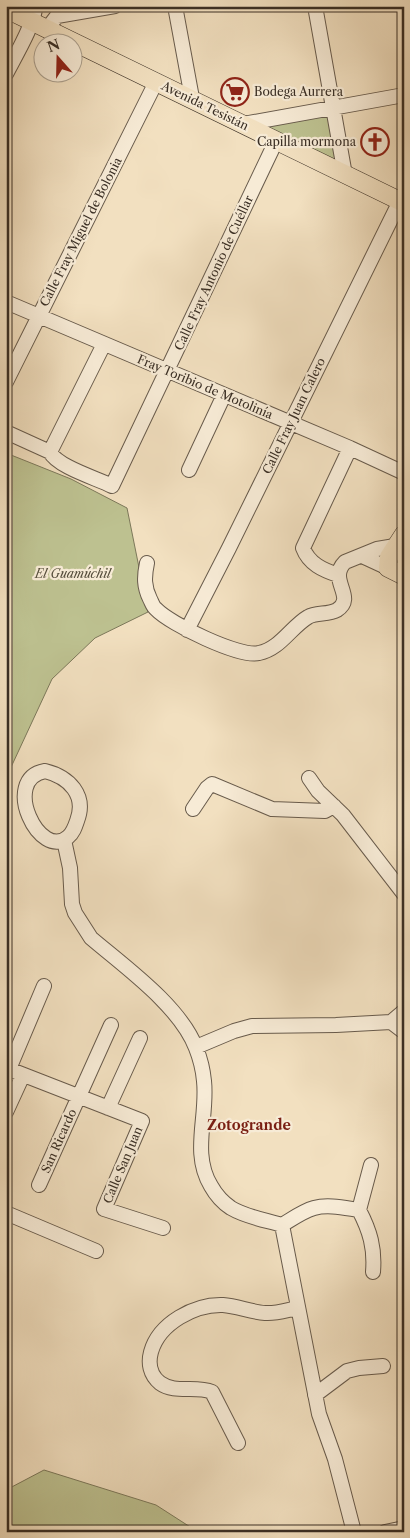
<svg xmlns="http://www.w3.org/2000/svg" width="410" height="1538" viewBox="0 0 410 1538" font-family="'Libre Caslon Text',serif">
<rect width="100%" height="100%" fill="#f2e0c0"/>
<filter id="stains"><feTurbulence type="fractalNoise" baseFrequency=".004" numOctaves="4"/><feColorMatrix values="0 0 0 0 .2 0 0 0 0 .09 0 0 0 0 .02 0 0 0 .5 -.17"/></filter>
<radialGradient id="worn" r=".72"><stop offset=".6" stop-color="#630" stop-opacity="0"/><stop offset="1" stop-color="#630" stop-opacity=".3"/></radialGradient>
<path fill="#bdc190" stroke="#7c785a" d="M 331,111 L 341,167 L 261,125 Z
M 6,453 L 71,479 L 127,508 L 148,612 L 95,638 L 52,679 L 6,778 Z
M 44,1470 L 156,1505 L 198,1532 L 6,1532 L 6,1490 Z"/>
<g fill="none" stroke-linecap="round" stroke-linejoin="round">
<defs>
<path id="minor" d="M 175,6 L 192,98
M 315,6 L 345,175
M 47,29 L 57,16 L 115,6
M 6,74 C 14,58 36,22 35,6
M 243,124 L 404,95
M 6,302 L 350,448 L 404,473
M 6,382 L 156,82
M 6,432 L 50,452 C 58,467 96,478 112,486 L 276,141
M 50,452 L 104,344
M 189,470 L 224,395
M 362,556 L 388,568
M 147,563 C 144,577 144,587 150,599 C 152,603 153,607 156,609 C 170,624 240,658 259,653 C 280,649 291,627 308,617 C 316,612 328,615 337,610 C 357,597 327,580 345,562 L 377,549 L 395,546
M 338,575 C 323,570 309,564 303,548 L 350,448
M 187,630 L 229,548 L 400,201
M 45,771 C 69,777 87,795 77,821 C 75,827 73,833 68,837 C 40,862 0,779 45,771 Z
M 309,778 L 318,791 L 343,815 L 404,894
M 193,809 L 207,788 L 212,784 L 272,809 L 325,811 L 334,806
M 64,840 L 70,868 L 72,904 L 75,913 L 91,938 C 125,967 180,1006 196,1048 C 200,1058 203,1070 204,1081 C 208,1117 191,1153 211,1186 C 216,1195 222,1202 231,1208 C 246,1217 265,1220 282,1225 L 319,1414 L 335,1459 L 354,1532
M 391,1022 L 404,1032
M 196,1047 L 234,1031 L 252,1026 L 336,1025 L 391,1022 L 404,1011
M 6,1068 L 142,1121 L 104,1209 L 163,1228
M 9,1069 L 44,986
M 108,1108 L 140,1038
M 6,1112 L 23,1075
M 371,1165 L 359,1210 C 370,1231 375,1248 373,1272
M 39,1185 L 111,1025
M 6,1213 L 96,1251
M 282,1225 C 292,1219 303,1211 314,1208 C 328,1204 345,1208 359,1210
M 315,1395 L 347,1371 L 359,1368 L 383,1366
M 238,1443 L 212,1392 C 196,1385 175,1394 160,1383 C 150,1375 148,1363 151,1352 C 159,1323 195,1304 223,1305 C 237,1306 251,1312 265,1313 C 276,1314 287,1310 298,1308
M 385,1532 L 404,1528"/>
<path id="major" d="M 6,9 L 404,203
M 404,534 L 389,557 L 388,568 L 404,576"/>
</defs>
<use href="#minor" stroke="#685b4c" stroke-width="16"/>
<use href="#major" stroke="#3a2f25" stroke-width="19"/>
<use href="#minor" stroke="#f7ebd6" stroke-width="14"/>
<use href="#major" stroke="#f2e0c0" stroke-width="18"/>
</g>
<defs>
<symbol id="supermarket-ring" viewBox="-11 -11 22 22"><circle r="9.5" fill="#f7ebd6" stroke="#8f2418" stroke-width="1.5"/><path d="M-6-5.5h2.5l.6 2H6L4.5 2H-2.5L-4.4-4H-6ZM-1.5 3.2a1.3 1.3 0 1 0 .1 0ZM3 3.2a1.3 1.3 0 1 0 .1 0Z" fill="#8f2418"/></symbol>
<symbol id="church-ring" viewBox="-11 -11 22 22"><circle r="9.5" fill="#f7ebd6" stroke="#8f2418" stroke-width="1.5"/><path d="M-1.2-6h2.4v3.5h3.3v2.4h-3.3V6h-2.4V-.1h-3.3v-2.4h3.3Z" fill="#8f2418"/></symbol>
</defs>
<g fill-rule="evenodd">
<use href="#supermarket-ring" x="219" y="76" width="32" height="32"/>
<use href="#church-ring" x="359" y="126" width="32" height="32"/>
</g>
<g text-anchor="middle" stroke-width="4.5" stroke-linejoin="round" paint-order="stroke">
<g font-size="12" fill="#3a2f25" stroke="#f7ebd6" text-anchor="start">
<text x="254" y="96">Bodega Aurrera</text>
<text x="356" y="146" text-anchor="end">Capilla mormona</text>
</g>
<g font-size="12" fill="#3a2f25" stroke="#f7ebd6">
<text transform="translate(205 106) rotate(26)" y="4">Avenida Tesistán</text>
<text transform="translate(81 232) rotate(-63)" y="4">Calle Fray Miguel de Bolonia</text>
<text transform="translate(214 273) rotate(-65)" y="4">Calle Fray Antonio de Cuéllar</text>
<text transform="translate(205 387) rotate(23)" y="4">Fray Toribio de Motolinía</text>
<text transform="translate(294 416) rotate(-64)" y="4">Calle Fray Juan Calero</text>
<text transform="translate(59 1141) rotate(-66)" y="4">San Ricardo</text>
<text transform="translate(123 1165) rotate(-67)" y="4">Calle San Juan</text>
</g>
<g font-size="12" font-style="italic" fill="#544c3a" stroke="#f7ebd6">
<text x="73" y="578">El Guamúchil</text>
</g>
<g font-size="14" font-weight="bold" fill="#7a1f14" stroke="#f7ebd6">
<text x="249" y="1130">Zotogrande</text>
</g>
</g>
<rect width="410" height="1538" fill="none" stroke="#f2e0c0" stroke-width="25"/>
<rect x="8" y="8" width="395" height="1523" fill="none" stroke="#3a2f25" stroke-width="2.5"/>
<rect x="12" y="12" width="385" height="1513" fill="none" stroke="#3a2f25"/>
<g transform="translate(58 58) rotate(340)"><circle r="24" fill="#f7ebd6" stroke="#aba08f"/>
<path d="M0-4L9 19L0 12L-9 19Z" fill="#8f2418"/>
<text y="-8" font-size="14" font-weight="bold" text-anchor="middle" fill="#3a2f25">N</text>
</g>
<rect width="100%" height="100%" filter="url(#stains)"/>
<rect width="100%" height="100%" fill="url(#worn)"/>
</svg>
